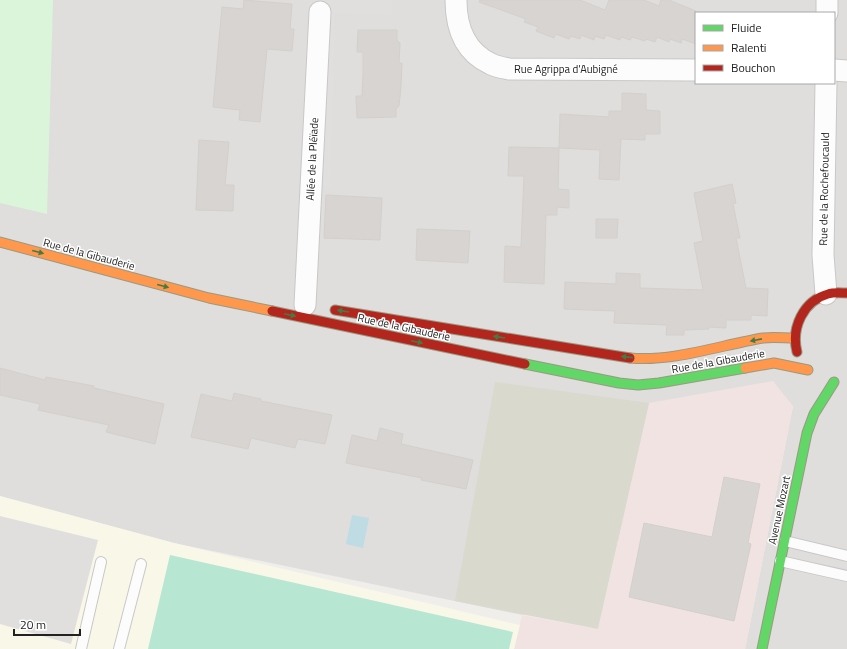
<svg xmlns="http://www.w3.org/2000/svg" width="847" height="649" viewBox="0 0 847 649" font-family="'Titillium Web',sans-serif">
<rect width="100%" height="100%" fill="#f0eeeb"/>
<path fill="#dfdedc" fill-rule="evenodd" d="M 0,0 L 847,0 L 847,649 L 745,649 L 793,406 L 522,615 L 174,543 L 0,496 ZM 696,13 L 834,13 L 834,83 L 696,83 Z"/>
<path fill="#f1e3e1" d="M 773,381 L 793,406 L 745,649 L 514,649 L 522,615 L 598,629 L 649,403 Z"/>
<path fill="#f8f7e8" d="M 0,496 L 174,543 L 520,625 L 514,649 L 0,649 Z"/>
<path fill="#d9d9cd" d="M 495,382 L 649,403 L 598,629 L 455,601 Z"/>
<path fill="#daf5da" d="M 0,0 L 53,0 L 47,214 L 0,203 Z"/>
<path fill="#b7e6d2" d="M 170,555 L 513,632 L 509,649 L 148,649 Z"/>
<path fill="#e0dfde" d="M 313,0 L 392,0 L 392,15 L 335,13 L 330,187 L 318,186 Z
M 0,516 L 98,540 L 71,644 L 0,624 Z"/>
<path fill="#bfdbe3" d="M 352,515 L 369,518 L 363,548 L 346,544 Z"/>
<path fill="#d7d4d2" stroke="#d3d0cc" d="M 244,0 L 292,4 L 290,29 L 294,29 L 292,51 L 267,49 L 260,122 L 239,120 L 240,110 L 213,107 L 222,7 L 243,9 Z
M 480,0 L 580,0 L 605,10 L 609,0 L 644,0 L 659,6 L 661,0 L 669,0 L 696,11 L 696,44 L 682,39 L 681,43 L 670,39 L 669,42 L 657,37 L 655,42 L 646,39 L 645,41 L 632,37 L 630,40 L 621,37 L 620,40 L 606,35 L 604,39 L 595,36 L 594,40 L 581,35 L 580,39 L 571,36 L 569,39 L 556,34 L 554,38 L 536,31 L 538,27 L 524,22 L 526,19 L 479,2 Z
M 358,30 L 397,30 L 397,40 L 400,43 L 399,63 L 402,63 L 401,86 L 399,106 L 396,109 L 396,117 L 357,118 L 356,96 L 362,96 L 363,74 L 363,52 L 357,52 Z
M 622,93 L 646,94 L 646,110 L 660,111 L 660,134 L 645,134 L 645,140 L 621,139 L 619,180 L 599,179 L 600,150 L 559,148 L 560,114 L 609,117 L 609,111 L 622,111 Z
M 199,140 L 229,142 L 225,185 L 234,185 L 233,211 L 196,210 Z
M 509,147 L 559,148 L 558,189 L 569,190 L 569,208 L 557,207 L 557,215 L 546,215 L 544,284 L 504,282 L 505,246 L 521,247 L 524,176 L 508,176 Z
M 732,184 L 736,203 L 733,204 L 740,238 L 736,238 L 746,288 L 768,289 L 767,316 L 751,315 L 751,320 L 726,320 L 726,328 L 709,327 L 709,329 L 684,330 L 684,335 L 666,335 L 667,325 L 614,323 L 615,311 L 564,309 L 565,282 L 616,284 L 616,273 L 640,274 L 640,288 L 703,290 L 694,243 L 703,241 L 694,193 Z
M 326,195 L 382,198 L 380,240 L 324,238 Z
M 596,219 L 618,219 L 617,238 L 596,238 Z
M 417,229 L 470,231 L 468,263 L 416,260 Z
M 0,368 L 45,380 L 46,377 L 94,386 L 94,388 L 164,404 L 155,444 L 106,432 L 109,425 L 38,410 L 40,404 L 0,395 Z
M 234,393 L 261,399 L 261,401 L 332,415 L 325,444 L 298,439 L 295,448 L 251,438 L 248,449 L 191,437 L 201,394 L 232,401 Z
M 380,428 L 403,434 L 401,444 L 473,460 L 466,489 L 421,480 L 422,478 L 346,463 L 352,435 L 377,441 Z
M 724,477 L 760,484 L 748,543 L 751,544 L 734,621 L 629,597 L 644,523 L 712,537 Z"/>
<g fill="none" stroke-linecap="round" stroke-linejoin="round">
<defs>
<path id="lane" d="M 785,541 L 847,556
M 780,561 L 847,576
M 81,649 L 101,562
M 119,649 L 141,564"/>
<path id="street" d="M 456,0 C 456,28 465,52 491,64 C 497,67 504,68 509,69 L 696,70
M 827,13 L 827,0
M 834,70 L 847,71
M 826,294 L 823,255 L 826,83
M 305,305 L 320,12"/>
<path id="fast" d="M 525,364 L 619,383 L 638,385 L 659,383 L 745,368
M 762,649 L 807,433 L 814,414 L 834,382"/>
<path id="slow" d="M 0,242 L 209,298 L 272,311
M 630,358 C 673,362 721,345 763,338 C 773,337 784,338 794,338
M 745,368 L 774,363 L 808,370"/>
<path id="jam" d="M 335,310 L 630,358
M 272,311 L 525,364
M 797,352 C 791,328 803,301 828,294 C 834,292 841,293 847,293"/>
</defs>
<use href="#lane" stroke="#c9c8c7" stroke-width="12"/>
<use href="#street" stroke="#c9c8c7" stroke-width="23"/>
<use href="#fast" stroke="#999a82" stroke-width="11"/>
<use href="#slow" stroke="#999a82" stroke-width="11"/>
<use href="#jam" stroke="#999a82" stroke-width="11"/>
<use href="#lane" stroke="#fdfcfc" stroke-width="10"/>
<use href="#street" stroke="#fdfcfc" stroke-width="21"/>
<use href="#fast" stroke="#63d668" stroke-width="9"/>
<use href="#slow" stroke="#ff974d" stroke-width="9"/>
<use href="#jam" stroke="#b3261e" stroke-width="9"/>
</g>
<defs><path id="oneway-solid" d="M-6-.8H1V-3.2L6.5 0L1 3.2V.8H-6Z"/></defs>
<g fill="#427c45">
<use href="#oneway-solid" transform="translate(38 252) rotate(15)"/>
<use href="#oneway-solid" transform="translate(163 286) rotate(15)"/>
<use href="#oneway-solid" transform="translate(343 311) rotate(-171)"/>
<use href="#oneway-solid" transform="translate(290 315) rotate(12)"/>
<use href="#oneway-solid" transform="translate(499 337) rotate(-171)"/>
<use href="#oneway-solid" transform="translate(756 340) rotate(169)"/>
<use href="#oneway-solid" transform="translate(417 342) rotate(12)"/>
<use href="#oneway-solid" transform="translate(627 357) rotate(-174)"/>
</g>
<g text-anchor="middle" stroke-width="3" stroke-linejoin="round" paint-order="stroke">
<g font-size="11" fill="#222" stroke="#fff">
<text x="566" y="73">Rue Agrippa d'Aubigné</text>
<text transform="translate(312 159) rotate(-87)" y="4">Allée de la Pléïade</text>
<text transform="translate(824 189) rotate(-89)" y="4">Rue de la Rochefoucauld</text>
<text transform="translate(89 254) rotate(15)" y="4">Rue de la Gibauderie</text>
<text transform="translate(404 327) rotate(12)" y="4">Rue de la Gibauderie</text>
<text transform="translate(718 361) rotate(-10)" y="4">Rue de la Gibauderie</text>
<text transform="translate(779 510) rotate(-78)" y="4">Avenue Mozart</text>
</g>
</g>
<rect x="695" y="12" width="140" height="72" fill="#ffffff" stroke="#a7a7a7"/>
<rect x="703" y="25" width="20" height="6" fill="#63d668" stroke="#a7a7a7"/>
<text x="731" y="32" font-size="12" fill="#222222">Fluide</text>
<rect x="703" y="45" width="20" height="6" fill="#ff974d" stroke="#a7a7a7"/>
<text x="731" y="52" font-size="12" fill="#222222">Ralenti</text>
<rect x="703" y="65" width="20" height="6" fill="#b3261e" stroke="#a7a7a7"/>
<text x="731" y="72" font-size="12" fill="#222222">Bouchon</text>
<path d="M14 629v6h66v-6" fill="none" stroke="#222222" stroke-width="2"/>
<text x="20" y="629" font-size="12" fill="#222222" stroke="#ffffff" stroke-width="3" paint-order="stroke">20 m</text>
</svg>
